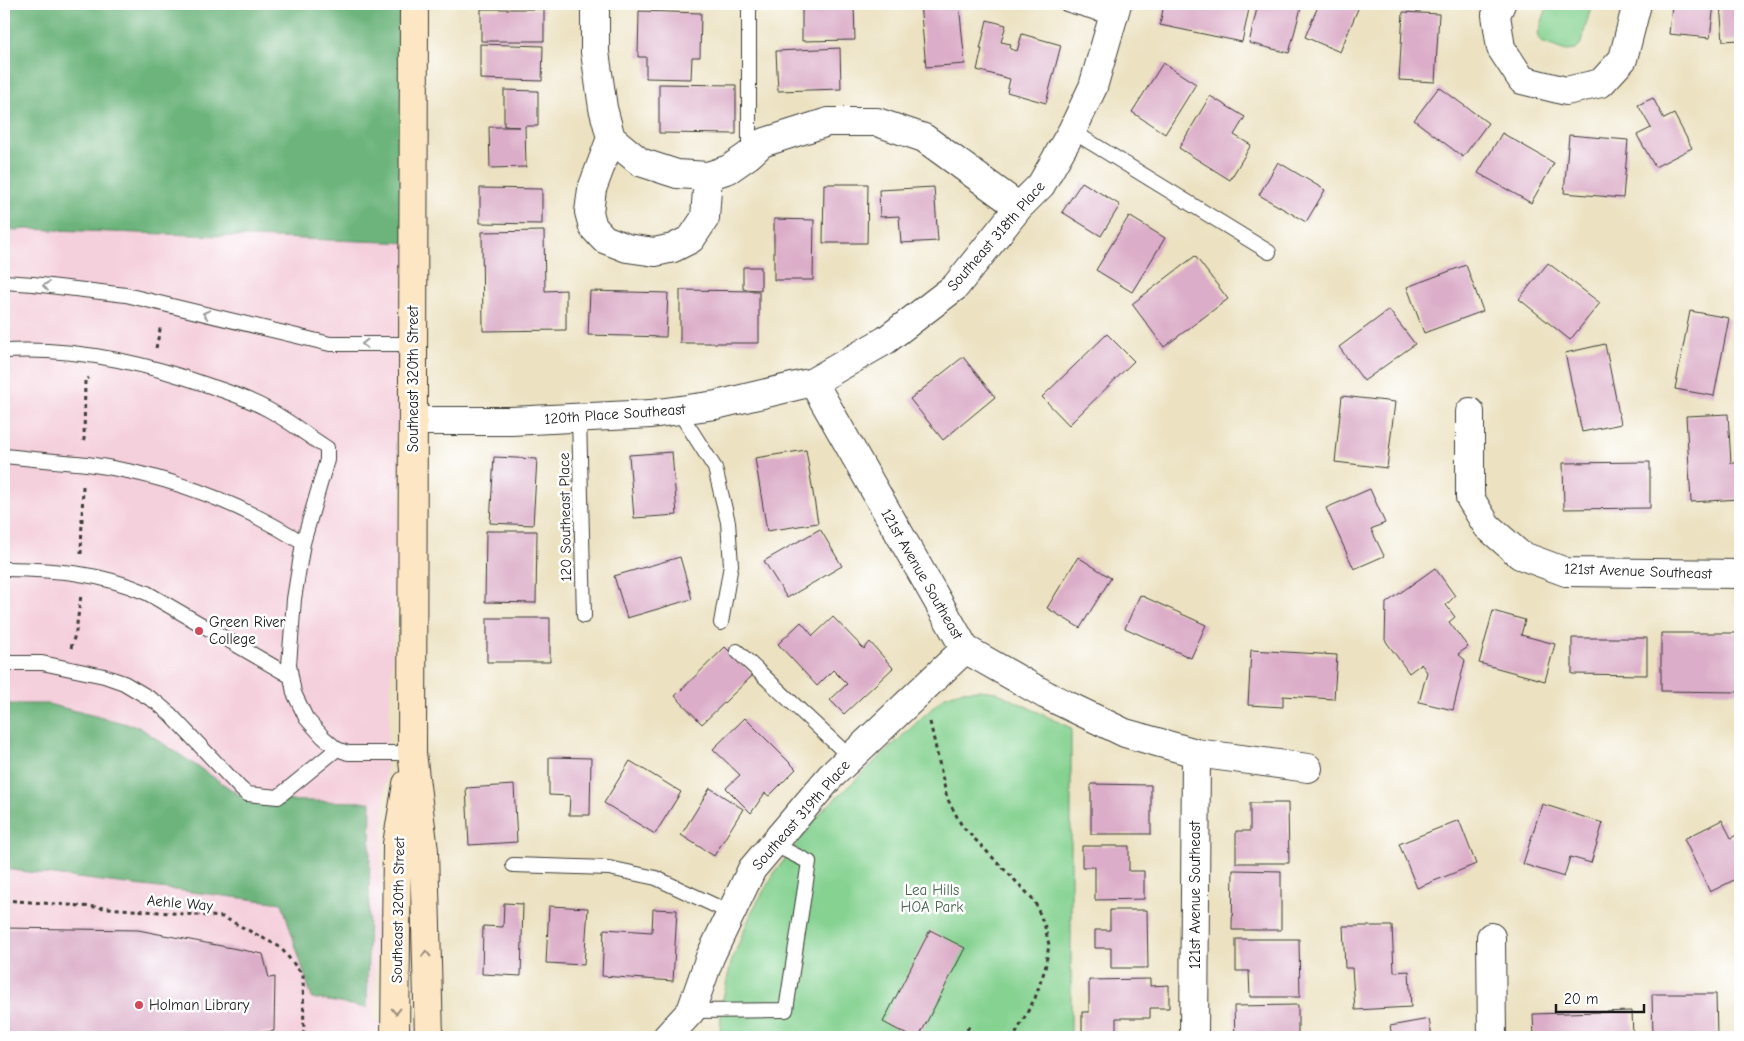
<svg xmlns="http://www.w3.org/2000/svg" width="1744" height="1041" viewBox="0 0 1744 1041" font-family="'Comic Neue',sans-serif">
<rect width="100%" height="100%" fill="#fff"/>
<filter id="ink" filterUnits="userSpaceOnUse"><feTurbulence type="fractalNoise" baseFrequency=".02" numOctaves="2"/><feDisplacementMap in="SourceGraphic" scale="10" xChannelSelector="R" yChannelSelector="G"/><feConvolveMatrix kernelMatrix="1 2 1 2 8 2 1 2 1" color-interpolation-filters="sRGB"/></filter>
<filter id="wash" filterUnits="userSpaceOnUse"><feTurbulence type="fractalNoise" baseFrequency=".0096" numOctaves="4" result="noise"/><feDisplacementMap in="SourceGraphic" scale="20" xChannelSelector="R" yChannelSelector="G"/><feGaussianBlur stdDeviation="1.12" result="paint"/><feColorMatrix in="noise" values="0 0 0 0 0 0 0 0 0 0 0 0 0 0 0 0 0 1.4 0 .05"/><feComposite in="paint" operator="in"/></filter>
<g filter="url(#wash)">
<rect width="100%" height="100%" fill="#ece2c2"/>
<path fill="#f4cfdc" d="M 27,229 L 414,243 L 373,1020 L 453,1036 L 471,1037 L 4,1037 L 4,231 Z"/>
<path fill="#85d291" stroke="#507756" d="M 1548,4 L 1592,4 L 1580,46 L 1576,50 L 1566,51 L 1541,42 L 1538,34 Z
M 980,690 L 996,692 L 1071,728 L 1071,1037 L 720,1037 L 721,1007 L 731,963 L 752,911 L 775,872 L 822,811 L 945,696 L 961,691 Z"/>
<path fill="#6cb47b" stroke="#44684c" d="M 4,4 L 414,4 L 414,243 L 27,229 L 4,231 Z
M 4,704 L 48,704 L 139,727 L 247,800 L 371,802 L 367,1008 L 312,998 L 282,903 L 4,869 Z"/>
<g id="blocks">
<path fill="#dbadc8" d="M 802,4 L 854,4 L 855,40 L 802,41 Z
M 920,4 L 959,4 L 965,64 L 926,67 Z
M 1164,4 L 1250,4 L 1242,42 L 1160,25 Z
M 1258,4 L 1302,4 L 1289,53 L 1249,43 Z
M 1319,4 L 1360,4 L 1340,52 L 1305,37 Z
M 1672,4 L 1714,4 L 1710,38 L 1669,34 Z
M 1720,4 L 1740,4 L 1740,40 L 1723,41 Z
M 481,9 L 544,9 L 544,41 L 481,41 Z
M 639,11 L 701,13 L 700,57 L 692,57 L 691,79 L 646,78 L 646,57 L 638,57 Z
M 1403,12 L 1439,14 L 1435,82 L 1399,80 Z
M 987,20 L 1006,25 L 1001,42 L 1011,44 L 1010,49 L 1017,51 L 1022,34 L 1061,45 L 1046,103 L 1007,92 L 1010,79 L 977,70 L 982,49 L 980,49 Z
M 480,44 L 543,46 L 542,81 L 480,79 Z
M 840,48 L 841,89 L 778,91 L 776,51 Z
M 1163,63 L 1196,84 L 1165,134 L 1132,112 Z
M 659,84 L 736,85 L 736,134 L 659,133 Z
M 1439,87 L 1488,123 L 1463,157 L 1414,120 Z
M 504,90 L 538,91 L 538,126 L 525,126 L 526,167 L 490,168 L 489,127 L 520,127 L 504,126 Z
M 1210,96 L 1245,117 L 1234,135 L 1251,145 L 1230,180 L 1179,148 Z
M 1653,98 L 1664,119 L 1674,114 L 1692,148 L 1655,167 L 1637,135 L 1651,128 L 1638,105 Z
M 1502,133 L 1554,163 L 1531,203 L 1478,173 Z
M 1569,135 L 1628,140 L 1623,198 L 1564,193 Z
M 1278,162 L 1325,190 L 1306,222 L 1259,195 Z
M 1082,182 L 1120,205 L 1101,236 L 1062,212 Z
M 824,184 L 868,184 L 867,243 L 823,243 Z
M 934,187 L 938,241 L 901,243 L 899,216 L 880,217 L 879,190 Z
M 480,188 L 542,189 L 542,224 L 480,223 Z
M 1129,216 L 1165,238 L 1132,292 L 1096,270 Z
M 774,219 L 814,220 L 813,280 L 774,280 Z
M 544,231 L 545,291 L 566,290 L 566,330 L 483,331 L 482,232 Z
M 1195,256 L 1228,299 L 1164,347 L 1132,304 Z
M 1548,263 L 1600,303 L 1570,340 L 1519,299 Z
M 1466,265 L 1483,311 L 1424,333 L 1407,287 Z
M 743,267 L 761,267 L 761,290 L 743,289 Z
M 680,290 L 759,291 L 759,343 L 680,343 Z
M 590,291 L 668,293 L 666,337 L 588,335 Z
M 1389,310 L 1415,344 L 1364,381 L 1339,347 Z
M 1690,311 L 1729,318 L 1714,396 L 1675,389 Z
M 1107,334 L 1134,361 L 1069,425 L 1042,397 Z
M 1605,344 L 1621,424 L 1582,432 L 1565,353 Z
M 963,357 L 995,397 L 943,440 L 910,399 Z
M 1342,396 L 1395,402 L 1387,468 L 1335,462 Z
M 1728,414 L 1731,463 L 1740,463 L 1740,499 L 1691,502 L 1686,416 Z
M 806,450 L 818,523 L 767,531 L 755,458 Z
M 672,452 L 677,515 L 634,518 L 629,455 Z
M 494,457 L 537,459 L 533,525 L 490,523 Z
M 1650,462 L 1650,508 L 1564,509 L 1563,463 Z
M 1370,489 L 1385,523 L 1371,529 L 1384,556 L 1354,569 L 1326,508 Z
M 820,529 L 842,566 L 787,598 L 764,561 Z
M 486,531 L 537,531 L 536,603 L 485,602 Z
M 680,557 L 692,599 L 627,618 L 614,576 Z
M 1078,557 L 1111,578 L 1080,628 L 1047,608 Z
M 1435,568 L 1455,596 L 1446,605 L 1455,617 L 1449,622 L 1468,647 L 1458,654 L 1465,660 L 1453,710 L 1419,702 L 1427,672 L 1421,664 L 1409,673 L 1385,640 L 1386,603 Z
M 1140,595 L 1206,625 L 1191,658 L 1125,628 Z
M 1493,611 L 1525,620 L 1521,635 L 1555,644 L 1545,681 L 1479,663 Z
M 833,617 L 864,649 L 870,642 L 893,668 L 844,714 L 830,700 L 847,684 L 833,670 L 817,686 L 778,644 L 801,622 L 813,636 Z
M 487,618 L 550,618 L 550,662 L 487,662 Z
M 1661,633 L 1740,633 L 1739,692 L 1661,691 Z
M 1572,638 L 1647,638 L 1647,675 L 1572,674 Z
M 725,647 L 753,675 L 702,724 L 675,696 Z
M 1251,650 L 1337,655 L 1334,699 L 1283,696 L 1283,707 L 1248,705 Z
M 745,718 L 796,769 L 769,796 L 765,793 L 751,813 L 726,788 L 740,775 L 713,749 Z
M 549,757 L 591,758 L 590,815 L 569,815 L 570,796 L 549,795 Z
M 630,761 L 681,792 L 655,834 L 604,803 Z
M 1091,784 L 1151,785 L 1151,834 L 1091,834 Z
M 514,785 L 517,842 L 469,845 L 466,788 Z
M 710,788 L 743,809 L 714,856 L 681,835 Z
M 1250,803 L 1288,803 L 1289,863 L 1236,863 L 1236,831 L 1250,831 Z
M 1542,804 L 1603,823 L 1591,863 L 1570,857 L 1564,877 L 1523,864 Z
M 1459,820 L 1476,864 L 1417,888 L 1399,844 Z
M 1722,820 L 1731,838 L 1740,833 L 1740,877 L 1710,892 L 1684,839 Z
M 1082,846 L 1129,846 L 1129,871 L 1144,871 L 1144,899 L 1095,900 L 1095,867 L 1082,867 Z
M 1233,870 L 1281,871 L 1281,930 L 1232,930 Z
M 504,903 L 523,904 L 521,976 L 482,974 L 483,926 L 503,927 Z
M 549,906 L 588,908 L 584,965 L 546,963 Z
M 653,909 L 677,910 L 673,981 L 602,976 L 604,929 L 652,932 Z
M 1110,910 L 1147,910 L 1148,968 L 1111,968 L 1111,948 L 1095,948 L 1095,930 L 1110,930 Z
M 1343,926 L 1392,926 L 1394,972 L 1409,971 L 1411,1007 L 1355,1010 L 1352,968 L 1345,968 Z
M 4,928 L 138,930 L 263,954 L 269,978 L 275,977 L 274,1031 L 245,1035 L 245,1037 L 4,1037 Z
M 930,930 L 965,948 L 919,1037 L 911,1037 L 883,1022 Z
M 1236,939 L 1299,939 L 1300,997 L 1250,997 L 1249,971 L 1236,971 Z
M 1150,979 L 1150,986 L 1169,985 L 1169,1008 L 1150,1008 L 1150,1018 L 1116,1018 L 1116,1034 L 1145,1034 L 1145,1037 L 1082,1037 L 1082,1012 L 1089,1012 L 1089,980 Z
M 1652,994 L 1716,994 L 1717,1037 L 1653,1037 Z
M 1298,1005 L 1298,1037 L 1235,1037 L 1234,1006 Z
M 1632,1011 L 1633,1037 L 1534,1037 L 1533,1014 Z
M 1429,1019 L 1432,1037 L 1392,1037 L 1390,1026 Z"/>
</g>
</g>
<g filter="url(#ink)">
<use href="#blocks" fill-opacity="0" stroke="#3b3a35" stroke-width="1"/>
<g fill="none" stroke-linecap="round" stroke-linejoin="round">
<defs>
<path id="lane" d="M 1066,4 L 1114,18
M 1072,131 L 1269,252
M 749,155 L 749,4
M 4,282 L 33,284 L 126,295 L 330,344 L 413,344
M 4,351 C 75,347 147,363 213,387 C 232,393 252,401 269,410 C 289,421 308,436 327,448 L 327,460 L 303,543 L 294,599 L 289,665 L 294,693 L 306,718 L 323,737 L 337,749 L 348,753 L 412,753
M 678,410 L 715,468 L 728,522 L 731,565 L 721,623
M 579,417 L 584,616
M 4,456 C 31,459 59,461 87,464 C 164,474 238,502 303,543
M 4,569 C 57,570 97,572 147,593 L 290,676
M 737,651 L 851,758
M 4,663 L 42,663 L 104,676 L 124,683 L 156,702 L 170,714 L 241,789 L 247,794 L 278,797 L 337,749
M 513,865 L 609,868 L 656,878 L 731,913
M 691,1011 L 786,1010 L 809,862 L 773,844"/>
<path id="street" d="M 595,4 L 595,52 L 603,108 L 611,138
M 1501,4 L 1496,15 L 1501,48 L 1522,80 L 1566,91 L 1601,83 L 1623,59 L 1637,4
M 611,138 L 640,162 L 677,174 L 708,176 L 729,169 L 749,155 L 762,143 L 828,122 L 877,122 L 924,138 L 1019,207
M 611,138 L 592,189 L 589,212 L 593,227 L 604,239 L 627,248 L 655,252 L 673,248 L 691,239 L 705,218 L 708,176
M 813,382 L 965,649 L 1046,695 L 1125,733 L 1196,753 L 1308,768
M 1470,412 L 1470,498 L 1487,526 L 1520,555 L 1566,572 L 1740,574
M 413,421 L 511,421 L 651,414 L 716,405 L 813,382 L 886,340 L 955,287 L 1019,207 L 1041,185 L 1072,131 L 1093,87 L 1117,4
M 1491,937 L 1492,1037
M 667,1037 L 691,1011 L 710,957 L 752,869 L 830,777 L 965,649
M 1194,1037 L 1196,753"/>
<path id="secondary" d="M 414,4 L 412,753 L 424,851 L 429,1037
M 395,1037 L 397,844 L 407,784"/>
</defs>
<use href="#lane" stroke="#3b3a35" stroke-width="16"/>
<use href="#street" stroke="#3b3a35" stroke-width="30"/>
<use href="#secondary" stroke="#3b3a35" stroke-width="30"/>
<path stroke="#3b3a35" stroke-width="3" stroke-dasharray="4 4" stroke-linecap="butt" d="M 156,348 L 161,325
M 84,441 L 85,380 L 89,378
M 81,554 L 83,485
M 71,648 L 76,631 L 81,595
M 930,722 L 947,798 L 962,826 L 1034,900 L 1045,927 L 1049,945 L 1045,969 L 1035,998 L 1014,1037
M 4,900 L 223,917 L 280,947 L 303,975 L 304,1037
M 963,1037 L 971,1023"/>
<use href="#lane" stroke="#fff" stroke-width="14"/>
<use href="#street" stroke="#fff" stroke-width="28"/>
<use href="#secondary" stroke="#fce6c4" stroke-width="28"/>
</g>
<defs><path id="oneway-chevron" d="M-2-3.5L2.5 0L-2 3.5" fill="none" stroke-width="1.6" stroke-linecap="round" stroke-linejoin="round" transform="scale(1.25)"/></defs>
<g stroke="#999">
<use href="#oneway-chevron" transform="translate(46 286) rotate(-173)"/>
<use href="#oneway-chevron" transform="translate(206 314) rotate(-166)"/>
<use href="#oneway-chevron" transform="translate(365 344) rotate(180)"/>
</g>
<g stroke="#978b78">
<use href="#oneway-chevron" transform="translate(426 954) rotate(-92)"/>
<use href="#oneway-chevron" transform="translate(396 1011) rotate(90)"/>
</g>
</g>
<g fill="#d1495b" stroke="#fff" stroke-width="2">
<circle cx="199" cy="631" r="5"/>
<circle cx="139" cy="1005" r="5"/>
</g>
<g text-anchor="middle" stroke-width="5" stroke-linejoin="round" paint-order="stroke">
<g font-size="15" fill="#1c1c1c" stroke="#fff">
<text transform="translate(996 236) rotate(-49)" y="5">Southeast 318th Place</text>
<text transform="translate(413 379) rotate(-90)" y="5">Southeast 320th Street</text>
<text transform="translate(615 414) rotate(-4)" y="5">120th Place Southeast</text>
<text transform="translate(565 517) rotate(-91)" y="5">120 Southeast Place</text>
<text transform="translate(1638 571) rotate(2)" y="5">121st Avenue Southeast</text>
<text transform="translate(922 574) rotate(60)" y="5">121st Avenue Southeast</text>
<text transform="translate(801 815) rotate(-49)" y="5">Southeast 319th Place</text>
<text transform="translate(1195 895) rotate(-90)" y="5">121st Avenue Southeast</text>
<text transform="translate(180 903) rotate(5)" y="5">Aehle Way</text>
<text transform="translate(398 910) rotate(-89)" y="5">Southeast 320th Street</text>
</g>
<g font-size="15" fill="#1c1c1c" stroke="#fff" text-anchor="start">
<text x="209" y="627">Green River<tspan x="209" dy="17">College</tspan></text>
<text x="149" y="1010">Holman Library</text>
</g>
<g font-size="15" fill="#46654b" stroke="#fff">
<text x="932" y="895">Lea Hills<tspan x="932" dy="17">HOA Park</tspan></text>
</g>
</g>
<rect width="1744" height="1041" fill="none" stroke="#fff" stroke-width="20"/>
<path d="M1556 1004v8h88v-8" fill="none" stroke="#1c1c1c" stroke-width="2.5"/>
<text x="1564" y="1004" font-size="15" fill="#1c1c1c" stroke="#ffffff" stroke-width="4" paint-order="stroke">20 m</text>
</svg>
